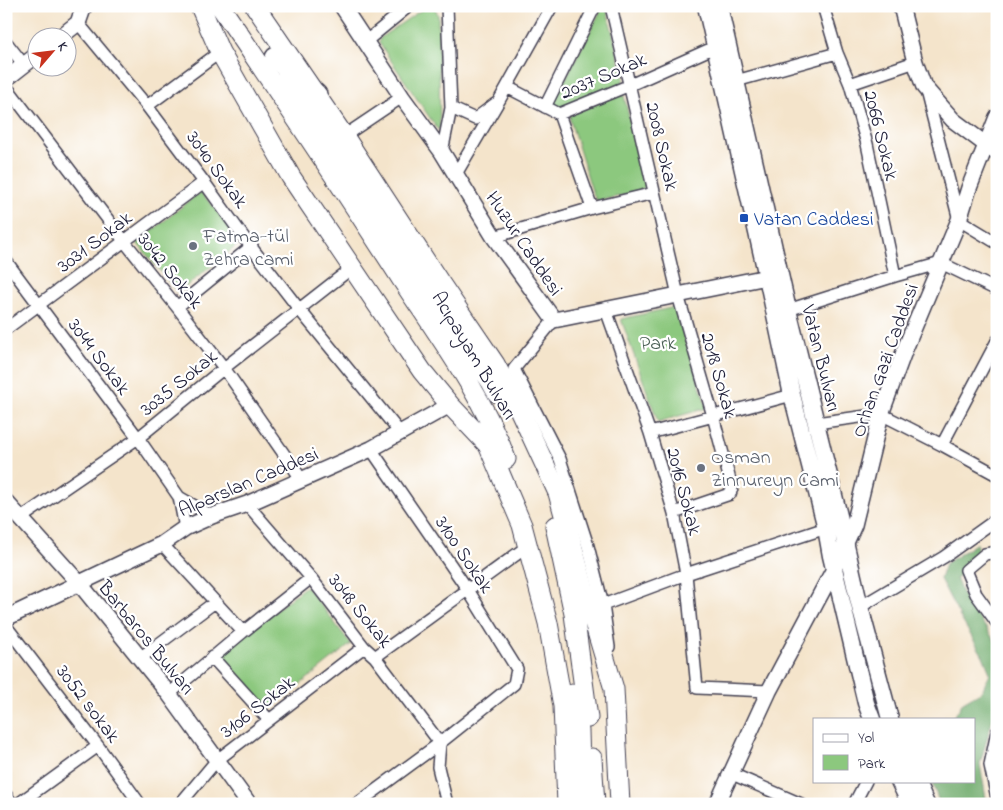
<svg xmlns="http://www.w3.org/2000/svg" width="1003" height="810" viewBox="0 0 1003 810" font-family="'Indie Flower',sans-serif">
<rect width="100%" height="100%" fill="#fff"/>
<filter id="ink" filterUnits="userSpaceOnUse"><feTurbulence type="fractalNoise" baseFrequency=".02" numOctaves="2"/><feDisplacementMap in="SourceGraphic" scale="10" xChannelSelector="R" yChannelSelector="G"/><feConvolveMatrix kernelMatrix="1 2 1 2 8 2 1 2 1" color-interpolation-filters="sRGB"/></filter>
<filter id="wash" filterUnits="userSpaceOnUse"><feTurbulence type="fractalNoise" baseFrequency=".0096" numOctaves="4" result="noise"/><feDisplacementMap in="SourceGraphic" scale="20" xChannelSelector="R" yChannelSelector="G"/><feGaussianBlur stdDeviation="1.12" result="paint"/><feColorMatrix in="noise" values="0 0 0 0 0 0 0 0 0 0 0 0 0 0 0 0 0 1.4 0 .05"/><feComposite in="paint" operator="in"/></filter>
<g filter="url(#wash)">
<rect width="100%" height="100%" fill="#f4e4cb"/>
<path fill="#8cc87e" stroke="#57755c" d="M 427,6 L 431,6 L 436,10 L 438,15 L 440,127 L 438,130 L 379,43 L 380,38 Z
M 603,6 L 606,6 L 624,79 L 621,84 L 561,109 L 553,103 Z
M 619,94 L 624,96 L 646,186 L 639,192 L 597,201 L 593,194 L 570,120 L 570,115 Z
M 200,192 L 245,239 L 178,293 L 137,243 Z
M 675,307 L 707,408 L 658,422 L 621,319 Z
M 306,586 L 351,644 L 268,710 L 264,709 L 217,657 Z"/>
<path fill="#71ac6d" stroke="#4a6754" d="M 977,543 L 977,550 L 981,558 L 956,578 L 962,593 L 997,644 L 997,703 L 980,764 L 987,804 L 940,804 L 931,781 L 974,781 L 974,719 L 953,719 L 963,702 L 982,691 L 990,673 L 983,656 L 960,617 L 940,579 L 945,564 Z"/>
</g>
<g filter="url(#ink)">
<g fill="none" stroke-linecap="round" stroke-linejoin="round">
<defs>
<path id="minor" d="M 611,6 L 678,295 L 713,416 L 732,488 L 730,494 L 674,513
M 823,6 L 837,53 L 850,84 L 867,144 L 895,276
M 78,23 L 147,106 L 204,182 L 245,239 L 299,309 L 401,434
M 6,42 L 24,65
M 365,42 L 409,6
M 736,81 L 837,53
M 850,84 L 915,62
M 6,86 L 125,242 L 177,307 L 224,368 L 302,480
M 507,87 L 559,114 L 630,85 L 715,47
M 926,91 L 959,220 L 997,243
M 147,106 L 220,52
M 545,107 L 595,6
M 451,108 L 475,119 L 495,104
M 559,114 L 592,208
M 344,136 L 402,97
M 442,152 L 451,108 L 447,6
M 456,174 L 500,99 L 552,6
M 494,237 L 592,208 L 654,193
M 6,261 L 138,438 L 179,497 L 185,528
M 177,307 L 252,246
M 606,310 L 650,433 L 674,513 L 686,574 L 697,688 L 769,691
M 788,310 L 895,276 L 941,263 L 997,290
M 554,320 L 514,369 L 560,459 L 588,546 L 603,605 L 609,647
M 6,329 L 204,182
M 816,423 L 881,414 L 942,445 L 997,475
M 650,433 L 792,395
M 942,445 L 997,341
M 179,497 L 212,516
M 247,504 L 311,578 L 364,647 L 375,657 L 440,743
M 21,518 L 138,438 L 224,368 L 353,267
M 162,544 L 243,632
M 997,552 L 985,554 L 966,570 L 976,594 L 997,623
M 603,605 L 686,574 L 826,528
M 860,607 L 944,557 L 997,519
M 6,626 L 98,746 L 140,804
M 212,657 L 269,720
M 375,657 L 528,546
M 140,658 L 215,602
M 169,694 L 243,632 L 311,578
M 997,732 L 990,765 L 997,798
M 440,743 L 438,767 L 447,804
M 730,773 L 801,804
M 6,795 L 12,804
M 18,804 L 98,746
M 180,804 L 216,761 L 364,647
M 357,804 L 440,743 L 514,684 L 517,669 L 468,590 L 371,449
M 854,804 L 866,781"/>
<path id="tertiary" d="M 342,6 L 402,97 L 442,152 L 494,237 L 554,320 L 767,277
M 901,6 L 915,62 L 924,87 L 953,120 L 997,153
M 59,38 L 78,23 L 84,6
M 6,79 L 38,54
M 6,502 L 80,584 L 169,694 L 249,804
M 6,618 L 162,544 L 185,528 L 212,516 L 247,504 L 371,449 L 450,405
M 717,804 L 769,691 L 834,569 L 854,525 L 881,414 L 905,349 L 959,220 L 969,188 L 997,117"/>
<path id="secondary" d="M 706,6 L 767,277 L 792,395 L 826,528 L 831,556 L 866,703 L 872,719
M 719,6 L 788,310 L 841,524 L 860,607 L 890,719
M 899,781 L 910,804
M 916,781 L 926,804"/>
<path id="primary" d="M 200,6 L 220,52 L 291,177 L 422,371 L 450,405 L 488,445 L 522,525 L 548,623 L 563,706 L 567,804
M 220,6 C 282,97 343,188 402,280 C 440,338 482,394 506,459
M 255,6 L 344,136 L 440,283 L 495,364 L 519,409 L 558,493 L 583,585 L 614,689 L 620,804
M 287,74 L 334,150 L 491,382 L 497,393
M 555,526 L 574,614 L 588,718
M 572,694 L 579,731 L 581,804
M 592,758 L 595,804"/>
<path id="motorway" d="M 276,58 L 316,95"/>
</defs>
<use href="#minor" stroke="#423f51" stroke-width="14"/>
<use href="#tertiary" stroke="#423f51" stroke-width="18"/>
<use href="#secondary" stroke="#423f51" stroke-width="19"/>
<use href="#primary" stroke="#423f51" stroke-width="21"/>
<use href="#motorway" stroke="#423f51" stroke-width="24"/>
<use href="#minor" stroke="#fff" stroke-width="11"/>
<use href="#tertiary" stroke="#fff" stroke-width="15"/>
<use href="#secondary" stroke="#fff" stroke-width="16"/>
<use href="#primary" stroke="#fff" stroke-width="19"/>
<use href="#motorway" stroke="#fff" stroke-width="21"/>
</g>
</g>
<rect fill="#1a4fb4" stroke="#fff" stroke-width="2" x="739" y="213" width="10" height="10" rx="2.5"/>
<g fill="#6b7280" stroke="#fff" stroke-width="2">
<circle cx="193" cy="246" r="5"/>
<circle cx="701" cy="468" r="5"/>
</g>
<g text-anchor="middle" stroke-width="4.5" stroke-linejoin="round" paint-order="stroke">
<g font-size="20" fill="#22223b" stroke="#fff">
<text transform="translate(603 75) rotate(-23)" y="7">2037 Sokak</text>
<text transform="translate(882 135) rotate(76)" y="7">2066 Sokak</text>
<text transform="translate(663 146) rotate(77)" y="7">2008 Sokak</text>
<text transform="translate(218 169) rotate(54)" y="7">3040 Sokak</text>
<text transform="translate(94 241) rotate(-37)" y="7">3031 Sokak</text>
<text transform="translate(525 243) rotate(56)" y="7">Huzur Caddesi</text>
<text transform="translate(171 270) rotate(51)" y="7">3042 Sokak</text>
<text transform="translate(475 355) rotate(59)" y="7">Acıpayam Bulvarı</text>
<text transform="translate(100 356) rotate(53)" y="7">3044 Sokak</text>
<text transform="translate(822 358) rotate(76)" y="7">Vatan Bulvarı</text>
<text transform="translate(884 360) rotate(-70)" y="7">Orhan Gazi Caddesi</text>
<text transform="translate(720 375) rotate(74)" y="7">2018 Sokak</text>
<text transform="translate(178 382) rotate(-39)" y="7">3035 Sokak</text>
<text transform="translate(248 481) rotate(-23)" y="7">Alparslan Caddesi</text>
<text transform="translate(685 491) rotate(75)" y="7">2016 Sokak</text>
<text transform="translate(465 554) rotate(56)" y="7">3100 Sokak</text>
<text transform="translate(361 610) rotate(51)" y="7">3048 Sokak</text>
<text transform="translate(147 637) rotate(51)" y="7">Barbaros Bulvarı</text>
<text transform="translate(89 703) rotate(53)" y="7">3052 sokak</text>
<text transform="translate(257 706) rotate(-38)" y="7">3106 Sokak</text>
</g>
<g font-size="20" fill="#164399" stroke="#fff" text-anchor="start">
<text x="754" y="225">Vatan Caddesi</text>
</g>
<g font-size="20" fill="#5b616d" stroke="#fff" text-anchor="start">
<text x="203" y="242">Fatma-tül<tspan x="203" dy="23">Zehra cami</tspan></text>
<text x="711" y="463">Osman<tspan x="711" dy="23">Zinnureyn Cami</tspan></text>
</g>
<g font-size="20" fill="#475c52" stroke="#fff">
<text x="658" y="349">Park</text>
</g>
</g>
<rect width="1003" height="810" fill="none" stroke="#fff" stroke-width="25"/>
<rect x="813" y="718" width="162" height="65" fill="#ffffff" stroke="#a7a7b1"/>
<rect x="823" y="734" width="25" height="8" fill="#ffffff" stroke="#a7a7b1"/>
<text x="858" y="742" font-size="15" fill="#22223b">Yol</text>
<rect x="823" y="755" width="25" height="15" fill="#8cc87e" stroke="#a7a7b1"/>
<text x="858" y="768" font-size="15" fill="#22223b">Park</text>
<g transform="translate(52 52) rotate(62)"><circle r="24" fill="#ffffff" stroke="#a7a7b1"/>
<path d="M0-4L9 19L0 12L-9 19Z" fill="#c8321e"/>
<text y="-8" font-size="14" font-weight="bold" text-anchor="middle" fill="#22223b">K</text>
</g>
</svg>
